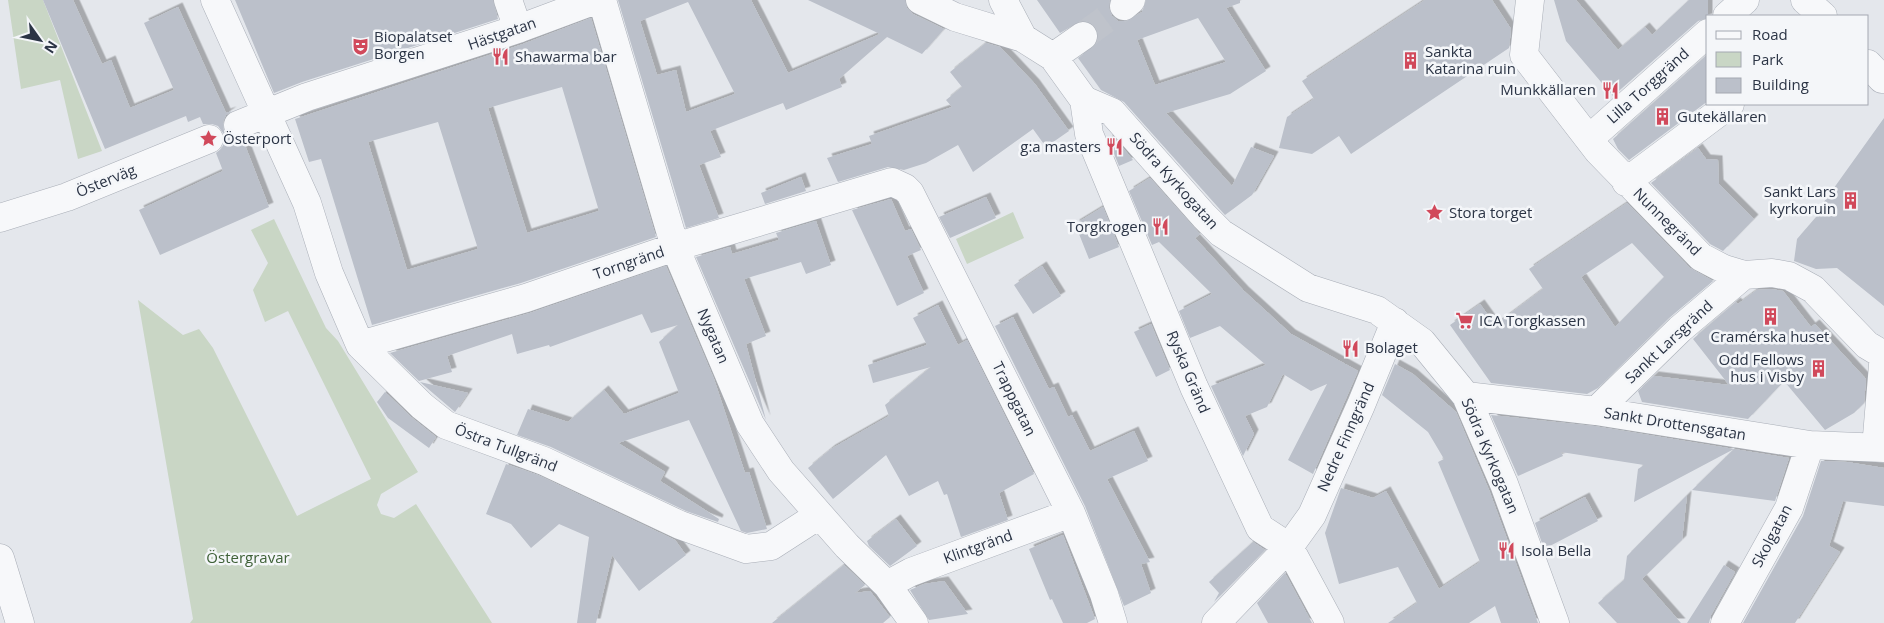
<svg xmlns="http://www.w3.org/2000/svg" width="1884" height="623" viewBox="0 0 1884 623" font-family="'Open Sans',sans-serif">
<defs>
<filter id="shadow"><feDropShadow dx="4.5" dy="-4.5" stdDeviation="0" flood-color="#0004"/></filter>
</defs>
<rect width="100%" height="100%" fill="#e4e7ec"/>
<path fill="#c9d6c5" d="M 8,0 L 43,0 L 102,151 L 78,159 L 60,80 L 21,89 Z
M 1013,212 L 1024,238 L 967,264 L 956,239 Z
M 274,219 L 326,328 L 338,341 L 418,472 L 381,494 L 377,505 L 381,514 L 394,518 L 416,504 L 492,623 L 190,623 L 193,619 L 138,300 L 183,335 L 199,329 L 213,348 L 297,516 L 371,479 L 288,311 L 265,322 L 253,290 L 268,263 L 251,230 Z"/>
<path fill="#bbc0ca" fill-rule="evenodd" filter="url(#shadow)" d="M 43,0 L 73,0 L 102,64 L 111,60 L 130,108 L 174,90 L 144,23 L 178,7 L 226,113 L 232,111 L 226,115 L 223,122 L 224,131 L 229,138 L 235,140 L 243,140 L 269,207 L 160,255 L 139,210 L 223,171 L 216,153 L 222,148 L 224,142 L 223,133 L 218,126 L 212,124 L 203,124 L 200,117 L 188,122 L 186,116 L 105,149 Z
M 235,0 L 493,0 L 498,19 L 302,82 L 274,93 Z
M 618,0 L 751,0 L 788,73 L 880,34 L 808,0 L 905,0 L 907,8 L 913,14 L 944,29 L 922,54 L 887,37 L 839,79 L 842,87 L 786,110 L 783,103 L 710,131 L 721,157 L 699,165 L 719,218 L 686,228 ZM 688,2 L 735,94 L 686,112 L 676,70 L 657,75 L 640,21 Z
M 1037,0 L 1110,0 L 1109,8 L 1112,16 L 1118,21 L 1126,21 L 1142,12 L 1146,0 L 1240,0 L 1240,3 L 1226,8 L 1266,71 L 1230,94 L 1166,113 L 1232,186 L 1251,147 L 1274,156 L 1252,195 L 1225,215 L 1124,102 L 1101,90 L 1078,58 L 1097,43 L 1099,35 L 1095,27 L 1089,22 L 1081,21 L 1060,33 ZM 1198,18 L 1226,62 L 1155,85 L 1137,40 Z
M 1425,0 L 1492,0 L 1511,29 L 1509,48 L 1351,154 L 1339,136 L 1312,154 L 1279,148 L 1287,117 L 1314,99 L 1302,81 Z
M 1554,0 L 1576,0 L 1618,50 L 1645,27 L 1652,35 L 1689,0 L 1708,0 L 1708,18 L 1698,21 L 1613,96 L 1566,41 Z
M 591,18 L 656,237 L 521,283 L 372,325 L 321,159 L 309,162 L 295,119 L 523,44 ZM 562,87 L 599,211 L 527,233 L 488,108 ZM 438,122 L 478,249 L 407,270 L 368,142 Z
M 986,43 L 1000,47 L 1035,84 L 1069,131 L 1046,147 L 1033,129 L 973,172 L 958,145 L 926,163 L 904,170 L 888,167 L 838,182 L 827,158 L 872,144 L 869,136 L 952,107 L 946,100 L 962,87 L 950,72 Z
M 1708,54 L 1708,101 L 1629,160 L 1618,149 L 1613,139 Z
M 1884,118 L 1884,306 L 1837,268 L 1816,269 L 1794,261 L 1797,239 L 1823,209 L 1821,206 Z
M 1113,136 L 1133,160 L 1119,166 L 1108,139 Z
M 1698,148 L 1706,159 L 1718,160 L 1719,184 L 1754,219 L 1723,251 L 1710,244 L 1651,183 Z
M 801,177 L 806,191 L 765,204 L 761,193 Z
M 1150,178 L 1200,234 L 1195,238 L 1244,291 L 1291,334 L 1358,371 L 1313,474 L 1288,460 L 1327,384 L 1311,391 L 1283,374 L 1267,407 L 1245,416 L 1254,434 L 1243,456 L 1211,386 L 1266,365 L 1220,326 L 1190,338 L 1179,311 L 1212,294 L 1159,242 L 1152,245 L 1129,191 Z
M 986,197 L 996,218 L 950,238 L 939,217 Z
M 891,199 L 905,231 L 911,229 L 921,250 L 907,256 L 924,293 L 897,306 L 852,210 Z
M 1627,203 L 1690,268 L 1713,281 L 1669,318 L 1598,388 L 1587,394 L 1491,383 L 1450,325 L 1480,304 L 1495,325 L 1543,289 L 1529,269 ZM 1632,243 L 1664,277 L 1615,327 L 1581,277 Z
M 1103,207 L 1119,247 L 1089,259 L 1075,224 Z
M 816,221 L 831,265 L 806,274 L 801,262 L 744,279 L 766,336 L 746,344 L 766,420 L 696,257 L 730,247 L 732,254 L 779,240 L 776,233 Z
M 666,266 L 714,379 L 745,473 L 749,472 L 767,529 L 747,533 L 741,531 L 689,420 L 618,443 L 665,472 L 660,481 L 719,519 L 718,522 L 686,511 L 551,447 L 517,435 L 528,409 L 568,422 L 604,390 L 624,414 L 679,393 L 659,342 L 678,325 L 651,333 L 642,314 L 550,347 L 549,345 L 517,354 L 512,334 L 447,356 L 452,372 L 419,381 L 390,353 L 530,313 Z
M 1042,266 L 1061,296 L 1033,314 L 1014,285 Z
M 1771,289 L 1783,291 L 1811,327 L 1815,324 L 1866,379 L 1864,403 L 1854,413 L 1825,430 L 1784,381 L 1748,419 L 1642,402 L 1638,391 L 1654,376 L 1729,385 L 1693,339 L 1736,302 L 1738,304 L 1757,290 Z
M 938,305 L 958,345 L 967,340 L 1034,474 L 999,493 L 1008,520 L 961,537 L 947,494 L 944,495 L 938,481 L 909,496 L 886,455 L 833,499 L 808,468 L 831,449 L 889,416 L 885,405 L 931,367 L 873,383 L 868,365 L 927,345 L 913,318 Z
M 1013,317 L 1049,389 L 1054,387 L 1068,417 L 1072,415 L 1090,451 L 1134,431 L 1148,461 L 1107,479 L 1150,562 L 1141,564 L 1151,593 L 1124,606 L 1085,506 L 995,326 Z
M 1151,324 L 1170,370 L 1156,377 L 1134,332 Z
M 1395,364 L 1413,374 L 1456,412 L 1489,490 L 1538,623 L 1501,623 L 1495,606 L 1469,623 L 1388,623 L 1417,603 L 1398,567 L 1339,584 L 1325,533 L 1341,488 L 1373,498 L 1386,491 L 1439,589 L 1480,562 L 1438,462 L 1444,459 L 1428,432 L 1382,395 Z
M 420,382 L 468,393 L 455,412 Z
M 385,392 L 411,417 L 436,437 L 429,448 L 388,418 L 377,402 Z
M 1491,415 L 1594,426 L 1734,449 L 1634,502 L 1638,469 L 1644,465 L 1561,452 L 1563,456 L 1518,476 Z
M 1734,449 L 1789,458 L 1775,501 L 1692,490 Z
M 1821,461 L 1847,462 L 1884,468 L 1884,506 L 1843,501 L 1829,546 L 1840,552 L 1795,623 L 1743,623 L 1803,516 Z
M 506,464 L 538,475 L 675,540 L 686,555 L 639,591 L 612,555 L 596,623 L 577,623 L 589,537 L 559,524 L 531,548 L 511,524 L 486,514 Z
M 1687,495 L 1682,540 L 1642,579 L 1681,623 L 1617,623 L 1598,603 L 1624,580 L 1627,556 Z
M 1585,497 L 1598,521 L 1544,549 L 1535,523 Z
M 896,519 L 917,546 L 890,566 L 869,546 L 867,541 Z
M 1063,535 L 1095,619 L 1087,623 L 1063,623 L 1052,599 L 1050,600 L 1029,549 Z
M 1253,542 L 1265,550 L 1214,602 L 1219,593 L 1209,582 Z
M 844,565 L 865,585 L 855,593 L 870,591 L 890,617 L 883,623 L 772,623 Z
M 1724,565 L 1735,572 L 1711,615 L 1709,623 L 1687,623 Z
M 1285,573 L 1312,623 L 1268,623 L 1257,603 Z
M 944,581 L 968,614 L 929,620 L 910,590 L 924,584 Z"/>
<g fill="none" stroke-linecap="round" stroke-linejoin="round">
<path stroke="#bfc3cb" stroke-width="28" stroke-dasharray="28 14" stroke-linecap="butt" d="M 1083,36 L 1124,6"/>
<defs>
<path id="minor" d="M 215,0 L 307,203 L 329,273 L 360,345 L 422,406 L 446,425 L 544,461 L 680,525 L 746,549 L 771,546 L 819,515
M 508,0 L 518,29
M 602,0 L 675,247 L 750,424 L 781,471 L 847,546 L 887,585 L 914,623
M 920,0 L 955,17 L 1023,38
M 1003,0 L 1023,38 L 1053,57 L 1084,100 L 1112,112 L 1204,216 L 1221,233 L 1308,288 L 1377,310 L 1422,342 L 1466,396 L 1504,484 L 1555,623
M 1530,0 L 1524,55 L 1598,151 L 1701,257 L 1724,269 L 1744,275 L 1772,273 L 1789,276 L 1813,289 L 1867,345 L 1882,354
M 1805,0 L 1823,16
M 1124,6 L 1131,0
M 1727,16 L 1745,0
M 1053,57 L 1083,36
M 1868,64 L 1882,79
M 1084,100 L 1089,134 L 1194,387 L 1260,528 L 1289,547 L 1330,623
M 238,125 L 307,97 L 518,29 L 596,0
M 1589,139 L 1708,33
M 1626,182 L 1730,104
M 0,218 L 67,197 L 209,139
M 360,345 L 526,298 L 675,247 L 892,182 L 905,188 L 910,193 L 1071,513 L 1104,594 L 1113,623
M 1466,396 L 1596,411 L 1810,445 L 1884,448
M 1596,411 L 1680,329 L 1744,275
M 1876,448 L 1884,353
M 0,558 L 20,623
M 887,585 L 911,572 L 1071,513
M 1216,623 L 1289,547 L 1312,515 L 1361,405 L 1395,322
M 1725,623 L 1789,508 L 1810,445"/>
</defs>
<use href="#minor" stroke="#a9aeb7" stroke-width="29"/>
<use href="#minor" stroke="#f7f8fa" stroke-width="28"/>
</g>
<defs>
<symbol id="theatre-bare" viewBox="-9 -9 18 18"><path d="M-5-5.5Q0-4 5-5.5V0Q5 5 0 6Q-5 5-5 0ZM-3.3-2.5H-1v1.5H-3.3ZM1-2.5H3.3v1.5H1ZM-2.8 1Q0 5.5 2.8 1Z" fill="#d1495b" stroke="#f4f6f9" stroke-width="2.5" paint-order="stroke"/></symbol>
<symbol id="restaurant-bare" viewBox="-9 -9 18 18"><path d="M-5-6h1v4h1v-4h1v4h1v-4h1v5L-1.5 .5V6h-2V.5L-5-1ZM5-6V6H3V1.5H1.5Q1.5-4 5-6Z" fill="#d1495b" stroke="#f4f6f9" stroke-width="2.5" paint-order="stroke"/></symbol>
<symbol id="building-bare" viewBox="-9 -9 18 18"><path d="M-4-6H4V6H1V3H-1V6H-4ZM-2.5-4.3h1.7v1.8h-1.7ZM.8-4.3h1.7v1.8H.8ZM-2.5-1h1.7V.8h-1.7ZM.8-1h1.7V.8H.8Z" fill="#d1495b" stroke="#f4f6f9" stroke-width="2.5" paint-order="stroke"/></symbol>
<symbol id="sight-bare" viewBox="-9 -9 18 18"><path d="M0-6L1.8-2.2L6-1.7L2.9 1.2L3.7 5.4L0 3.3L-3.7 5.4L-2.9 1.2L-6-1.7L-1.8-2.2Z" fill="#d1495b" stroke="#f4f6f9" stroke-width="2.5" paint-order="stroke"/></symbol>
<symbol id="supermarket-bare" viewBox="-9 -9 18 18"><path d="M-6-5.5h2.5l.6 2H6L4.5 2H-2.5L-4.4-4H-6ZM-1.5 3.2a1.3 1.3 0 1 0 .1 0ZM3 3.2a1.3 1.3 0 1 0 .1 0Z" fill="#d1495b" stroke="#f4f6f9" stroke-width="2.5" paint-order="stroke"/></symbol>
</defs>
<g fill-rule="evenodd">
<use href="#theatre-bare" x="348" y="34" width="25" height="25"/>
<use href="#restaurant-bare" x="488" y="44" width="25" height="25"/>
<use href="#building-bare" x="1398" y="48" width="25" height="25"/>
<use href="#restaurant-bare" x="1598" y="78" width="25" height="25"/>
<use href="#building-bare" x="1650" y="104" width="25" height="25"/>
<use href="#sight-bare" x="196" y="126" width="25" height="25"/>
<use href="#restaurant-bare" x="1102" y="134" width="25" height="25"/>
<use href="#building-bare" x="1838" y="188" width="25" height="25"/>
<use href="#sight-bare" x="1422" y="200" width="25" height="25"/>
<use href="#restaurant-bare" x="1148" y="214" width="25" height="25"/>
<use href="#building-bare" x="1758" y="304" width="25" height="25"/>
<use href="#supermarket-bare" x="1452" y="308" width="25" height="25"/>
<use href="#restaurant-bare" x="1338" y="336" width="25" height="25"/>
<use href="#building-bare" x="1806" y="356" width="25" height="25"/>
<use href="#restaurant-bare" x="1494" y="538" width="25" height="25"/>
</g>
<g text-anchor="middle" stroke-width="5" stroke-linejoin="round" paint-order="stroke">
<g font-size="15" fill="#2b3445" stroke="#f4f6f9">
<text transform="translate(502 34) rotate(-19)" y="5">Hästgatan</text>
<text transform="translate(1648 86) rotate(-42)" y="5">Lilla Torggränd</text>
<text transform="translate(106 181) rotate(-22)" y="5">Österväg</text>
<text transform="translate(1174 181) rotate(48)" y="5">Södra Kyrkogatan</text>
<text transform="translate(1667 222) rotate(45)" y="5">Nunnegränd</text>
<text transform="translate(629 263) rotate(-19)" y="5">Torngränd</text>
<text transform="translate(713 336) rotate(67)" y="5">Nygatan</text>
<text transform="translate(1669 342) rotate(-43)" y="5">Sankt Larsgränd</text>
<text transform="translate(1188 372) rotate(67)" y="5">Ryska Gränd</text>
<text transform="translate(1014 399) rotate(64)" y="5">Trappgatan</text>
<text transform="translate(1675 424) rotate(9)" y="5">Sankt Drottensgatan</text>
<text transform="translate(1346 437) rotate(-66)" y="5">Nedre Finngränd</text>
<text transform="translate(506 448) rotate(21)" y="5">Östra Tullgränd</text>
<text transform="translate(1490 456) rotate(67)" y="5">Södra Kyrkogatan</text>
<text transform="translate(1772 536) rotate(-62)" y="5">Skolgatan</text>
<text transform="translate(978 547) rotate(-20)" y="5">Klintgränd</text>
</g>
<g font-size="15" fill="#2b3445" stroke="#f4f6f9" text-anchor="start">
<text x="374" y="42">Biopalatset<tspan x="374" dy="17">Borgen</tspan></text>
<text x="1425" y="57">Sankta<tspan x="1425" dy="17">Katarina ruin</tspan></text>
<text x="515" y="62">Shawarma bar</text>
<text x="1596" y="95" text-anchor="end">Munkkällaren</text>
<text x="1677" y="122">Gutekällaren</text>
<text x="223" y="144">Österport</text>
<text x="1101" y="152" text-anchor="end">g:a masters</text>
<text x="1836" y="197" text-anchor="end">Sankt Lars<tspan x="1836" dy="17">kyrkoruin</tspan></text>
<text x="1449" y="218">Stora torget</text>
<text x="1147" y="232" text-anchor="end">Torgkrogen</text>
<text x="1479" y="326">ICA Torgkassen</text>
<text x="1770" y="342" text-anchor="middle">Cramérska huset</text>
<text x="1365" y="353">Bolaget</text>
<text x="1804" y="365" text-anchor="end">Odd Fellows<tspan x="1804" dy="17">hus i Visby</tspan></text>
<text x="1521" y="556">Isola Bella</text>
</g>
<g font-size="15" fill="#3f6138" stroke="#f4f6f9">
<text x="248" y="563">Östergravar</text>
</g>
</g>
<rect x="1706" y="15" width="162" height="90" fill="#f4f6f9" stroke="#a4a8b1"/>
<rect x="1716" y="31" width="25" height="8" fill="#f7f8fa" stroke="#a4a8b1"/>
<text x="1752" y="40" font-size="15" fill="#2b3445">Road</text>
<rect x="1716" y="52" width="25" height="15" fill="#c9d6c5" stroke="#a4a8b1"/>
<text x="1752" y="65" font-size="15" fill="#2b3445">Park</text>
<rect x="1716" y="78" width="25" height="15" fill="#bbc0ca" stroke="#a4a8b1"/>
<text x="1752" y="90" font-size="15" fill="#2b3445">Building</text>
<g transform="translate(40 40) rotate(123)" stroke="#f4f6f9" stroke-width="4" paint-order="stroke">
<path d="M0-4L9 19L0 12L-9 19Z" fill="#2b3445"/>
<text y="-8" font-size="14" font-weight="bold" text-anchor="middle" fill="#2b3445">N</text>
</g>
</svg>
